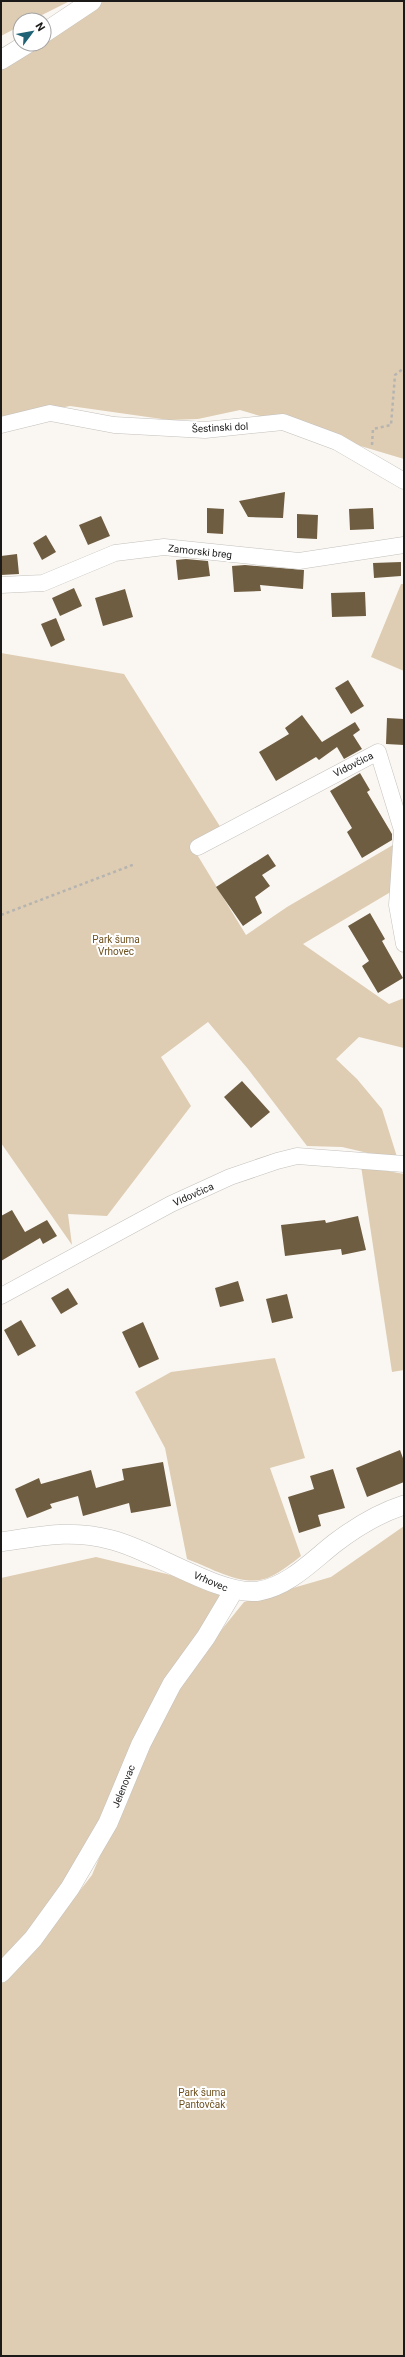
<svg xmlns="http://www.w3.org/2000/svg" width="405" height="2357" viewBox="0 0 405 2357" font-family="Roboto,sans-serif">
<rect width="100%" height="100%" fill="#faf7f2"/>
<path fill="#decdb3" d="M 1,1 L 70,1 L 32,20 L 20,20 L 20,26 L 1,36 Z
M 104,1 L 404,1 L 404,459 L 240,410 L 198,419 L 169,420 L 70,406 L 1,420 L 1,69 L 39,44 L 44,44 L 44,41 Z
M 401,584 L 404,584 L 404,671 L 371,657 Z
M 1,653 L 124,674 L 221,828 L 190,843 L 246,935 L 287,907 L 398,842 L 394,890 L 303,944 L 389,1004 L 404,998 L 404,1048 L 359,1037 L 336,1059 L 357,1079 L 382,1109 L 398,1160 L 342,1147 L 307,1146 L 248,1069 L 208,1022 L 161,1057 L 191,1106 L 107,1216 L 68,1214 L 72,1245 L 1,1143 Z
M 361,1166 L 404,1174 L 404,1370 L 392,1372 Z
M 275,1358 L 305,1458 L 270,1468 L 301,1556 C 292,1563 282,1571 272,1576 C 246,1590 212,1568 187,1559 L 165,1448 L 135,1392 L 171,1372 Z
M 404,1526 L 404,2356 L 1,2356 L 1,1976 L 46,1934 L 92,1875 L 130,1784 L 176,1693 L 210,1644 L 244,1602 L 331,1577 Z
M 96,1557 L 200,1582 L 215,1590 L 220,1596 L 111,1803 L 42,1918 L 1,1960 L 1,1578 Z"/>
<path fill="#6f5d42" d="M 285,492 L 283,518 L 248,517 L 239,501 Z
M 207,508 L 224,509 L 223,534 L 207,533 Z
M 373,508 L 374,529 L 350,530 L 349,509 Z
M 297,514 L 318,515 L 317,539 L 297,538 Z
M 101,516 L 110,536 L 88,545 L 79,525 Z
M 46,535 L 56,552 L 42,560 L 33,543 Z
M 17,554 L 19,574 L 1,575 L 1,556 Z
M 186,559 L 208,561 L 210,576 L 178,580 L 176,560 Z
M 401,562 L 401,576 L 374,578 L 373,563 Z
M 245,565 L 304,570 L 303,589 L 260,585 L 261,591 L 234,592 L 232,566 Z
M 74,588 L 82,606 L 60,616 L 52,598 Z
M 125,589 L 133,617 L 103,626 L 95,598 Z
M 365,592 L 366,616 L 332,617 L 331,593 Z
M 56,618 L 65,640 L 51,647 L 41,624 Z
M 348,680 L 364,706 L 351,714 L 335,688 Z
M 302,715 L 322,742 L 355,722 L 360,730 L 353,735 L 362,749 L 344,759 L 337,747 L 319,760 L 316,757 L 276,781 L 259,752 L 289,734 L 285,728 Z
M 387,718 L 404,719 L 404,745 L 386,744 Z
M 360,773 L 370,790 L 367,792 L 392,834 L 392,840 L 362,858 L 347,832 L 352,828 L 330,791 Z
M 268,854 L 276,866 L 262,875 L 270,886 L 255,897 L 262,913 L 243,926 L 216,887 Z
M 370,913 L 385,939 L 382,941 L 403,978 L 378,993 L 362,966 L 369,961 L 348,926 Z
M 242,1081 L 270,1112 L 251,1128 L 224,1097 Z
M 12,1210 L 25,1232 L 47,1220 L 57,1236 L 43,1244 L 40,1238 L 1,1261 L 1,1216 Z
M 358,1216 L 366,1250 L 342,1255 L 341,1249 L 285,1256 L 281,1225 L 325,1220 L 326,1223 Z
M 238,1281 L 244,1301 L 220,1307 L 215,1288 Z
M 68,1288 L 78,1304 L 61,1314 L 51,1298 Z
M 287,1294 L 293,1318 L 272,1323 L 266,1299 Z
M 21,1320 L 36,1346 L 18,1356 L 4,1330 Z
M 143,1322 L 159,1359 L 139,1368 L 122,1332 Z
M 400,1450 L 404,1461 L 404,1482 L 367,1497 L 356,1468 Z
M 163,1462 L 171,1506 L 131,1513 L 129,1503 L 83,1516 L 78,1496 L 50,1504 L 52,1508 L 27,1518 L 15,1489 L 39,1478 L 41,1484 L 91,1470 L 96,1488 L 124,1480 L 122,1469 Z
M 333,1469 L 345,1508 L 318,1515 L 321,1526 L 299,1533 L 288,1497 L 314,1489 L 310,1476 Z"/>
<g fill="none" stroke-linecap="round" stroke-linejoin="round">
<defs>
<path id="minor" d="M 1,425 L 50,413 L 114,425 L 205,430 L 283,422 L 337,442 L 404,481
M 1,585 L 43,583 L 115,553 L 164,547 L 299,561 L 404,545
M 198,847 L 378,752 L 402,830 L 397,905 L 404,944
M 1,1296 L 171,1204 L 230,1177 L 277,1161 L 297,1156 L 404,1164"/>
<path id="tertiary" d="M 44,33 L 92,1
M 1,60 L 27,44
M 1,1542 C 42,1536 71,1529 112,1540 C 153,1550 221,1597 259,1591 C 289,1586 313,1560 335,1543 C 356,1527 379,1513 404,1505
M 1,1973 L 33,1939 L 70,1888 L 108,1823 L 141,1744 L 172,1684 L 206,1637 L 234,1590"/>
</defs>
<use href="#minor" stroke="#c4c1bd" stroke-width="17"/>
<use href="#tertiary" stroke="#c4c1bd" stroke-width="20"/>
<path stroke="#b6b4b0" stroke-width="2.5" stroke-dasharray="3 3" stroke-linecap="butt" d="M 372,445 L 373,429 L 391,425 L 395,375 L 404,368
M 1,915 L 135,864"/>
<use href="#minor" stroke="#fff" stroke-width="16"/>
<use href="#tertiary" stroke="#fff" stroke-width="19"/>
</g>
<g text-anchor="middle" stroke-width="4" stroke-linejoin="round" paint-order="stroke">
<g font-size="10" fill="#1b1a19" stroke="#fff">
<text transform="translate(220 427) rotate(-3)" y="4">Šestinski dol</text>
<text transform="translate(200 551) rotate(6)" y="4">Zamorski breg</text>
<text transform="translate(353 764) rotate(-27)" y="4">Vidovčica</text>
<text transform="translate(193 1194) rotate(-24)" y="4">Vidovčica</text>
<text transform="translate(211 1581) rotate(23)" y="4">Vrhovec</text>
<text transform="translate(123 1786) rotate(-68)" y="4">Jelenovac</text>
</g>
<g font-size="10" fill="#6e501f" stroke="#fff">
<text x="116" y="943">Park šuma<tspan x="116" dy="12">Vrhovec</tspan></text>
<text x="202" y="2096">Park šuma<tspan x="202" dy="12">Pantovčak</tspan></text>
</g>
</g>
<rect width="405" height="2357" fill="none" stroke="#1b1a19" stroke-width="4"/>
<g transform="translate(32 32) rotate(58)"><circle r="19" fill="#ffffff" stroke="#a4a3a3"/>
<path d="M0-3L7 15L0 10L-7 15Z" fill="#1f6275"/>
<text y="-6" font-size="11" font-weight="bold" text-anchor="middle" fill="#1b1a19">N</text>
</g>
</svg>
